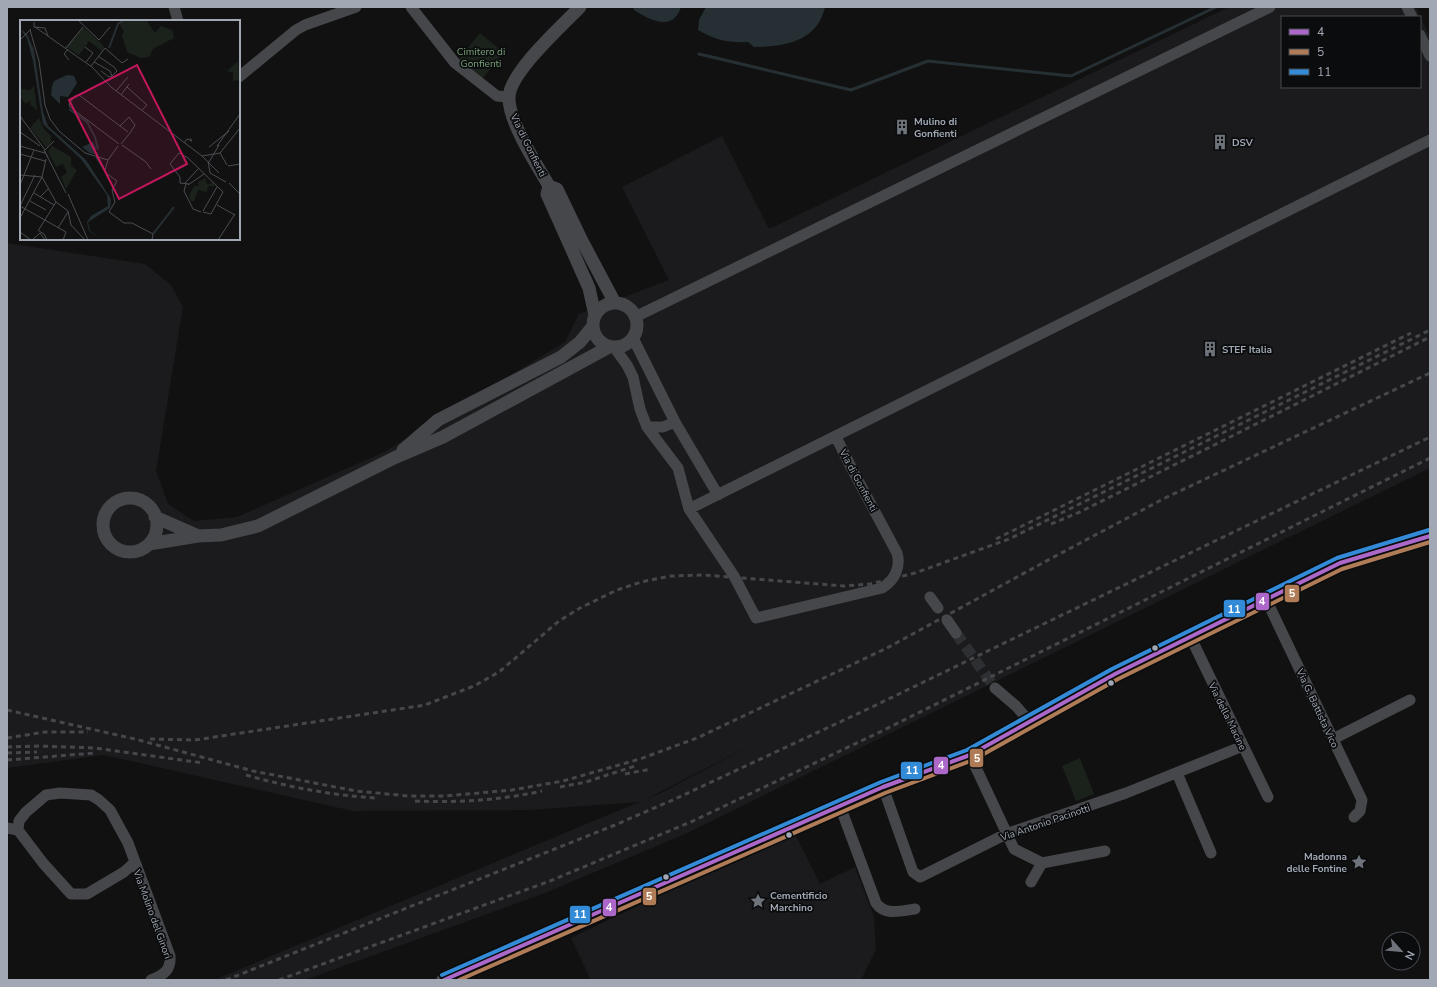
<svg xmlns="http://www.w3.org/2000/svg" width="1437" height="987" viewBox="0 0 1437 987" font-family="'Nunito Sans',sans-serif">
<rect width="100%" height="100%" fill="#111"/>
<path fill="#1b1b1d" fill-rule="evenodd" d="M 1229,7 L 1416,7 L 1430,37 L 1430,468 L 685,834 L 545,893 L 305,980 L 214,980 L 639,802 L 529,810 L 353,811 L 104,755 L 7,768 L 7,243 L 145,264 L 171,285 L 183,307 L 156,471 L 168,504 L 194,521 L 237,517 L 384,452 L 565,342 L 579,314 L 669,280 L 622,187 L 722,136 L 769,229 ZM 1282,17 L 1420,17 L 1420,87 L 1282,87 ZM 757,742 L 663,792 L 647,799 L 648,798 Z
M 795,834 L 820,884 L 855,867 L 874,917 L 876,949 L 861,980 L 591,980 L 571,938 L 704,874 Z"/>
<path fill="#1b221b" d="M 480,33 L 504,53 L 481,80 L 458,60 Z
M 1080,758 L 1094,794 L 1076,801 L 1062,766 Z"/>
<path fill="#263034" d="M 633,7 L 681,7 C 673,33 648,19 634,10 Z
M 706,7 L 825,7 C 818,41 784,47 754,47 L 748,42 C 729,43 715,40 698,30 L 699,20 Z"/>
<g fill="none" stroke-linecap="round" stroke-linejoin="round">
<path stroke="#263034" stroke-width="3" d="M 699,54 L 851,90 L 928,61 L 1071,76 L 1216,7"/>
<path stroke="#2e2f32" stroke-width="11" stroke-dasharray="11 5.5" stroke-linecap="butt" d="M 956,633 L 995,688"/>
<path stroke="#45474a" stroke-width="11" d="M 174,7 L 178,21
M 411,7 L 455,63 L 497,96 L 509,97
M 1407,7 L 1412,17
M 1420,35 L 1430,56
M 239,77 L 296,30 L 305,25 L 356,7
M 635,317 L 1270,7
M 633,338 L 675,422 L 718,495
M 614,347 L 627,365 L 633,377 L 640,409 L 647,427 L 678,468 L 689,509 L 1430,140
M 647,427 L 663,427 L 675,422
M 689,509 L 734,576 L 756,618 L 882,588 C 895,580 901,567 897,553 L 852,469 L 836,437
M 930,597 L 938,608
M 1266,599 L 1362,800 L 1360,811 L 1354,817
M 947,620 L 956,633
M 1190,636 L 1268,797
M 995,688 L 1016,706 L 1030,722
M 1333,739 L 1410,700
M 970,755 L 1014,849 L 1042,863 L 1031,882
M 1177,773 L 1211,853
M 883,787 L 913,872 L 920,877 L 1006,834 L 1126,793 L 1243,746
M 840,806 L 876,903 C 885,916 901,911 915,909
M 7,828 L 18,830 L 19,821 L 26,812 L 46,795 L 60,793 L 91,795 L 99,800 L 110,810 L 128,843 L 170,956 C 171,970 164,975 151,980
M 18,830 L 43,863 L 71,894 L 87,894 L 124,872 L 135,862
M 1042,863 L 1105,851"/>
<path stroke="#45474a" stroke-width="13" d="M 580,7 C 562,26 510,72 509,97 C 508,121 537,165 549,186 L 557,189 L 582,241 L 615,303
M 549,186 L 547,194 L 589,288 L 595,315
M593 325a22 22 0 1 1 44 0a22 22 0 1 1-44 0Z
M 403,450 L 438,420 L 561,357 L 580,342 L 593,326
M103 525a27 27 0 1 1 54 0a27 27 0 1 1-54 0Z
M 155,517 L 196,535
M 149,544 L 198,536 L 221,535 L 258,526 L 394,458 L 443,437 L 609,347"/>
<path stroke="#494b4e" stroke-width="15" d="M 444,980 L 883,787 L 970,755 L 1115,674 L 1340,563 L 1409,541 L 1430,536"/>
<path stroke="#46474b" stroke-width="3" stroke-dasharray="5 4" stroke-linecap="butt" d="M 1051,524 L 1080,512 L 1430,337
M 996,539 L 1411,333
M 7,710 L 135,739 L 253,771 L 356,791 L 408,796 L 445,796 L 512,790 L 563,781 L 640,759 L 697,738 L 887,648 L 1050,559 L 1165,498 L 1430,373
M 7,738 L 45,732 L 88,732
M 150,739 L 195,740 L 425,705 L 474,686 L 499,672 L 559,621 L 580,608 L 617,590 L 641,582 L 671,576 L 704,575 L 844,586 L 870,584 L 915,573 L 1009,539 L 1430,330
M 7,747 L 39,746 L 95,748 L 203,763
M 7,753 L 37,752
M 7,760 L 95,753
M 625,774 L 651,769
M 246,775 C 288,787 331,795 375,798
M 560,787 L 586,782 L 635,766
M 415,801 C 457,803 501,800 542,791
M 226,980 L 615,825 L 675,799 L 872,707 L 1430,437
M 279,980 L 550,881 L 693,821 L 882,731 L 1430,458"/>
<defs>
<path id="bus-1" d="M 444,980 L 883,787 L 970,755 L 1115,674 L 1340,563 L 1430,536"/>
<path id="bus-2" d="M 459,980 L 885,793 L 973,760 L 1118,679 L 1342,569 L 1430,542"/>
<path id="bus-3" d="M 442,975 L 881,782 L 967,750 L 1112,669 L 1337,558 L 1429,530"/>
</defs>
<use href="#bus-1" stroke="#0b0c0d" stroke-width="7"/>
<use href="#bus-2" stroke="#0b0c0d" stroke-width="7"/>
<use href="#bus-3" stroke="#0b0c0d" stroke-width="7"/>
<use href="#bus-1" stroke="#ac68c9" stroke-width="4"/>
<use href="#bus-2" stroke="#b07c57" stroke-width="4"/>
<use href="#bus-3" stroke="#338bd7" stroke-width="4"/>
</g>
<defs>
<symbol id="building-bare" viewBox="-9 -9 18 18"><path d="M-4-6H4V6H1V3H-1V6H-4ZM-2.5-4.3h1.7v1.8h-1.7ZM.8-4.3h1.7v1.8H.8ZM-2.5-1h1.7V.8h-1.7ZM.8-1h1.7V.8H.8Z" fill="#6f737b" stroke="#0b0c0d" stroke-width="2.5" paint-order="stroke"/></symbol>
<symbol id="sight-bare" viewBox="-9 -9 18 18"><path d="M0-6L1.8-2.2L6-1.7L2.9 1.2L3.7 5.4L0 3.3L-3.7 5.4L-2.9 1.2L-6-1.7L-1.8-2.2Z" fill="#6f737b" stroke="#0b0c0d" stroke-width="2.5" paint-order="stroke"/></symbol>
</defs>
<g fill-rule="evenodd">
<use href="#building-bare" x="891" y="116" width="22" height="22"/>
<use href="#building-bare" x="1209" y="131" width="22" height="22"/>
<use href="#building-bare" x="1199" y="338" width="22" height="22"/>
<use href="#sight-bare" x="1348" y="851" width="22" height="22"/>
<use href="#sight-bare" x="747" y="890" width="22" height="22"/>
</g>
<g fill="#a1a8b4" stroke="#0b0c0d" stroke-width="1.5">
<circle cx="1155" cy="648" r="3.5"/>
<circle cx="1111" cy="683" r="3.5"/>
<circle cx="789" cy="835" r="3.5"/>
<circle cx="666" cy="877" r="3.5"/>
</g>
<g text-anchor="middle" stroke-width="3.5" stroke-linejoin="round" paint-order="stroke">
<g font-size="10" fill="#78a077" stroke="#0b0c0d">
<text x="481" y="55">Cimitero di<tspan x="481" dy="12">Gonfienti</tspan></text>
</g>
<g font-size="10" font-weight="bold" fill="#a1a8b4" stroke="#0b0c0d" text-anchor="start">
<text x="914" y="125">Mulino di<tspan x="914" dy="12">Gonfienti</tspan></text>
<text x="1232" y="146">DSV</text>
<text x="1222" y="353">STEF Italia</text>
<text x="1347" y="860" text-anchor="end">Madonna<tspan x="1347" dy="12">delle Fontine</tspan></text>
<text x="770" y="899">Cementificio<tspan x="770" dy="12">Marchino</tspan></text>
</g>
<g font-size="10" fill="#a1a8b4" stroke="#0b0c0d">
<text transform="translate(529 145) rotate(64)" y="4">Via di Gonfienti</text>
<text transform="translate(859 480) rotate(62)" y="4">Via di Gonfienti</text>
<text transform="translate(1318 708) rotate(65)" y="4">Via G. Battista Vico</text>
<text transform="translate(1228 716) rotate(64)" y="4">Via della Macine</text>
<text transform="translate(1045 822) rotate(-19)" y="4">Via Antonio Pacinotti</text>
<text transform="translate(153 914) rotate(70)" y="4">Via Molino del Ginori</text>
</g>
</g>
<g transform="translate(20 20)">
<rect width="220" height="220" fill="#111"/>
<path d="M 102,0 L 126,0 L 135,13 L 141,6 L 152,10 L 154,18 L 133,29 L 129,37 L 121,38 L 107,32 L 102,15 L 104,12 L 100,5 ZM 63,7 L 82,24 L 84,27 L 82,31 L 69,21 L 59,35 L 46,27 ZM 218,41 L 220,60 L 213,61 L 213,53 L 207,51 ZM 14,66 L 17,91 L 10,84 L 11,80 L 6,84 L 0,77 L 2,73 L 0,69 L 10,70 ZM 19,98 L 24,109 L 31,116 L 31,122 L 27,128 L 10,108 ZM 32,126 L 51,137 L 51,146 L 57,150 L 46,169 L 41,157 L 47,153 L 43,144 L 36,147 L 28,132 ZM 186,158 L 186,163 L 189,165 L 192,162 L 195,166 L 188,166 L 187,172 L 178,170 L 174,181 L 171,181 L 169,176 L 174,166 L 179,166 L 178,162 Z" fill="#1b221b"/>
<path d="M 0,9 L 7,14 L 14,30 L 23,92 L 28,106 L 66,140 L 91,179 L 90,188 L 68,202 L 70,211 L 83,220 L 69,211 L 67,202 L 71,196 L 88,186 L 87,175 L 61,139 L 23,104 L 13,41 L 7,18 ZM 47,55 L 54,56 L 57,63 L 48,77 L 40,76 L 40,84 L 31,75 L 32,66 L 34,61 ZM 73,122 L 77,130 L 72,131 L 77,132 L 78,135 L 70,133 L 62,127 Z" fill="#263034"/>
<path fill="none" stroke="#263034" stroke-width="2" d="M 89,28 L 98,4 L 104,0M 49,89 L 67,102 L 75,117 L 78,129M 133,214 L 154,187"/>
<path fill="none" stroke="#4b4d52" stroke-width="1" d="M 58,0 L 79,20 L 90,7M 14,2 L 14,7 L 25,8 L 28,16M 15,7 L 72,47 L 91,67 L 182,136 L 199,153M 10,10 L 19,41 L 25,85 L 30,99 L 39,111 L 65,133 L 88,140M 0,20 L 11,9M 65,27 L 73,33 L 66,42M 46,28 L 63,7M 48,29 L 44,34 L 49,40M 78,36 L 94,47 L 97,51 L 92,56M 74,42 L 90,51 L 92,56M 71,46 L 85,28 L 102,43 L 108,39M 81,51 L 89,57 L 92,56M 107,67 L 127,85 L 122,90M 96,71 L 108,57M 101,75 L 109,64M 0,96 L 25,130M 100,106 L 109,97 L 115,105 L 110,113M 0,112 L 20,126M 164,123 L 167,119 L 172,121 L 170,118M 99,124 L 50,87 L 49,84 L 55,76 L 59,75 L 108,112M 101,124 L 110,113M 102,125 L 126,142 L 131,149M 0,126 L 25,133M 197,126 L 220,94M 189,127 L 209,111M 25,130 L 34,121M 200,133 L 207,145M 0,134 L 25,141M 182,136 L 200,133 L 220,108M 28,137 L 24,130 L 46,173M 76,137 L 86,153 L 97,161 L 92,170 L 95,182 L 89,192 L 104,203 L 112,203 L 133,214 L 132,220M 188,141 L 190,153 L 206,162M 189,142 L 199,125 L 197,126M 208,146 L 220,144M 85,150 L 88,140 L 98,126M 0,155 L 22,157M 15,155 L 0,186 L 46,212 L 43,220M 22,157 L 26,139M 209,163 L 220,174M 164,164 L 179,148M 166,164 L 164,171 L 173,189 L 181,192M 169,164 L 160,163 L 160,157 L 150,144 L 159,133 L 168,138 L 203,172 L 191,194 L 183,192M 0,165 L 14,130M 168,165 L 184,154M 14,173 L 34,185M 48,174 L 68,220M 20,177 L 29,168M 10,181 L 26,190M 197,185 L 215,195M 183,191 L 197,167M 0,198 L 22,157 L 36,182 L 48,191 L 51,205 L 65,220M 38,208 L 48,192M 18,211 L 36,182M 19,211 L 24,214 L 27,220M 0,212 L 11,220M 12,220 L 20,213 L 25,220M 198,220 L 215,194"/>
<path fill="#c2185b" fill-opacity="0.15" stroke="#c2185b" stroke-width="2" d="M 117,45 L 167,144 L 99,179 L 49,80 Z"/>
<rect width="220" height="220" fill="none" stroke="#a1a8b4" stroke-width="2"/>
</g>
<g stroke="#0b0c0d" stroke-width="1.5">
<rect x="1284" y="584" width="16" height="19" rx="4" fill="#b07c57"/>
<rect x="1255" y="592" width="15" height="19" rx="4" fill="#ac68c9"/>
<rect x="1223" y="599" width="23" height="19" rx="4" fill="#338bd7"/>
<rect x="969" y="748" width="15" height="20" rx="4" fill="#b07c57"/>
<rect x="933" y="756" width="16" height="19" rx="4" fill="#ac68c9"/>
<rect x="900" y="761" width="23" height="19" rx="4" fill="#338bd7"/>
<rect x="642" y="887" width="15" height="19" rx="4" fill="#b07c57"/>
<rect x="602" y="898" width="15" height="19" rx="4" fill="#ac68c9"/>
<rect x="569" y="905" width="22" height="19" rx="4" fill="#338bd7"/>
</g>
<g font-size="11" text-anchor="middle" font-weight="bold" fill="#fff">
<text x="1292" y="597">5</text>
<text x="1262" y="605">4</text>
<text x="1234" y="613">11</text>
<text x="977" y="762">5</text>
<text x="941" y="769">4</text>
<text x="912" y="774">11</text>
<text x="649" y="900">5</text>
<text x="609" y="911">4</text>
<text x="580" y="918">11</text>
</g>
<rect width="1437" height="987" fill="none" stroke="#a1a8b4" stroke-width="16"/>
<rect x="1281" y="16" width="140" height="72" fill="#0b0c0d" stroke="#474a50"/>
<rect x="1289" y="29" width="20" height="6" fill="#ac68c9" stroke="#474a50"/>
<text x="1317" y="36" font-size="12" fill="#a1a8b4">4</text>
<rect x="1289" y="49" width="20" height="6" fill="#b07c57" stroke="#474a50"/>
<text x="1317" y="56" font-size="12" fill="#a1a8b4">5</text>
<rect x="1289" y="69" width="20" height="6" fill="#338bd7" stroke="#474a50"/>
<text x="1317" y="76" font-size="12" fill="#a1a8b4">11</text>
<g transform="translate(1401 951) rotate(117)"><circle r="19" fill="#0b0c0d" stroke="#474a50"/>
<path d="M0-3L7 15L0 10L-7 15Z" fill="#6f737b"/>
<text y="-6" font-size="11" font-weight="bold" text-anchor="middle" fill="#a1a8b4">N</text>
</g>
</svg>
